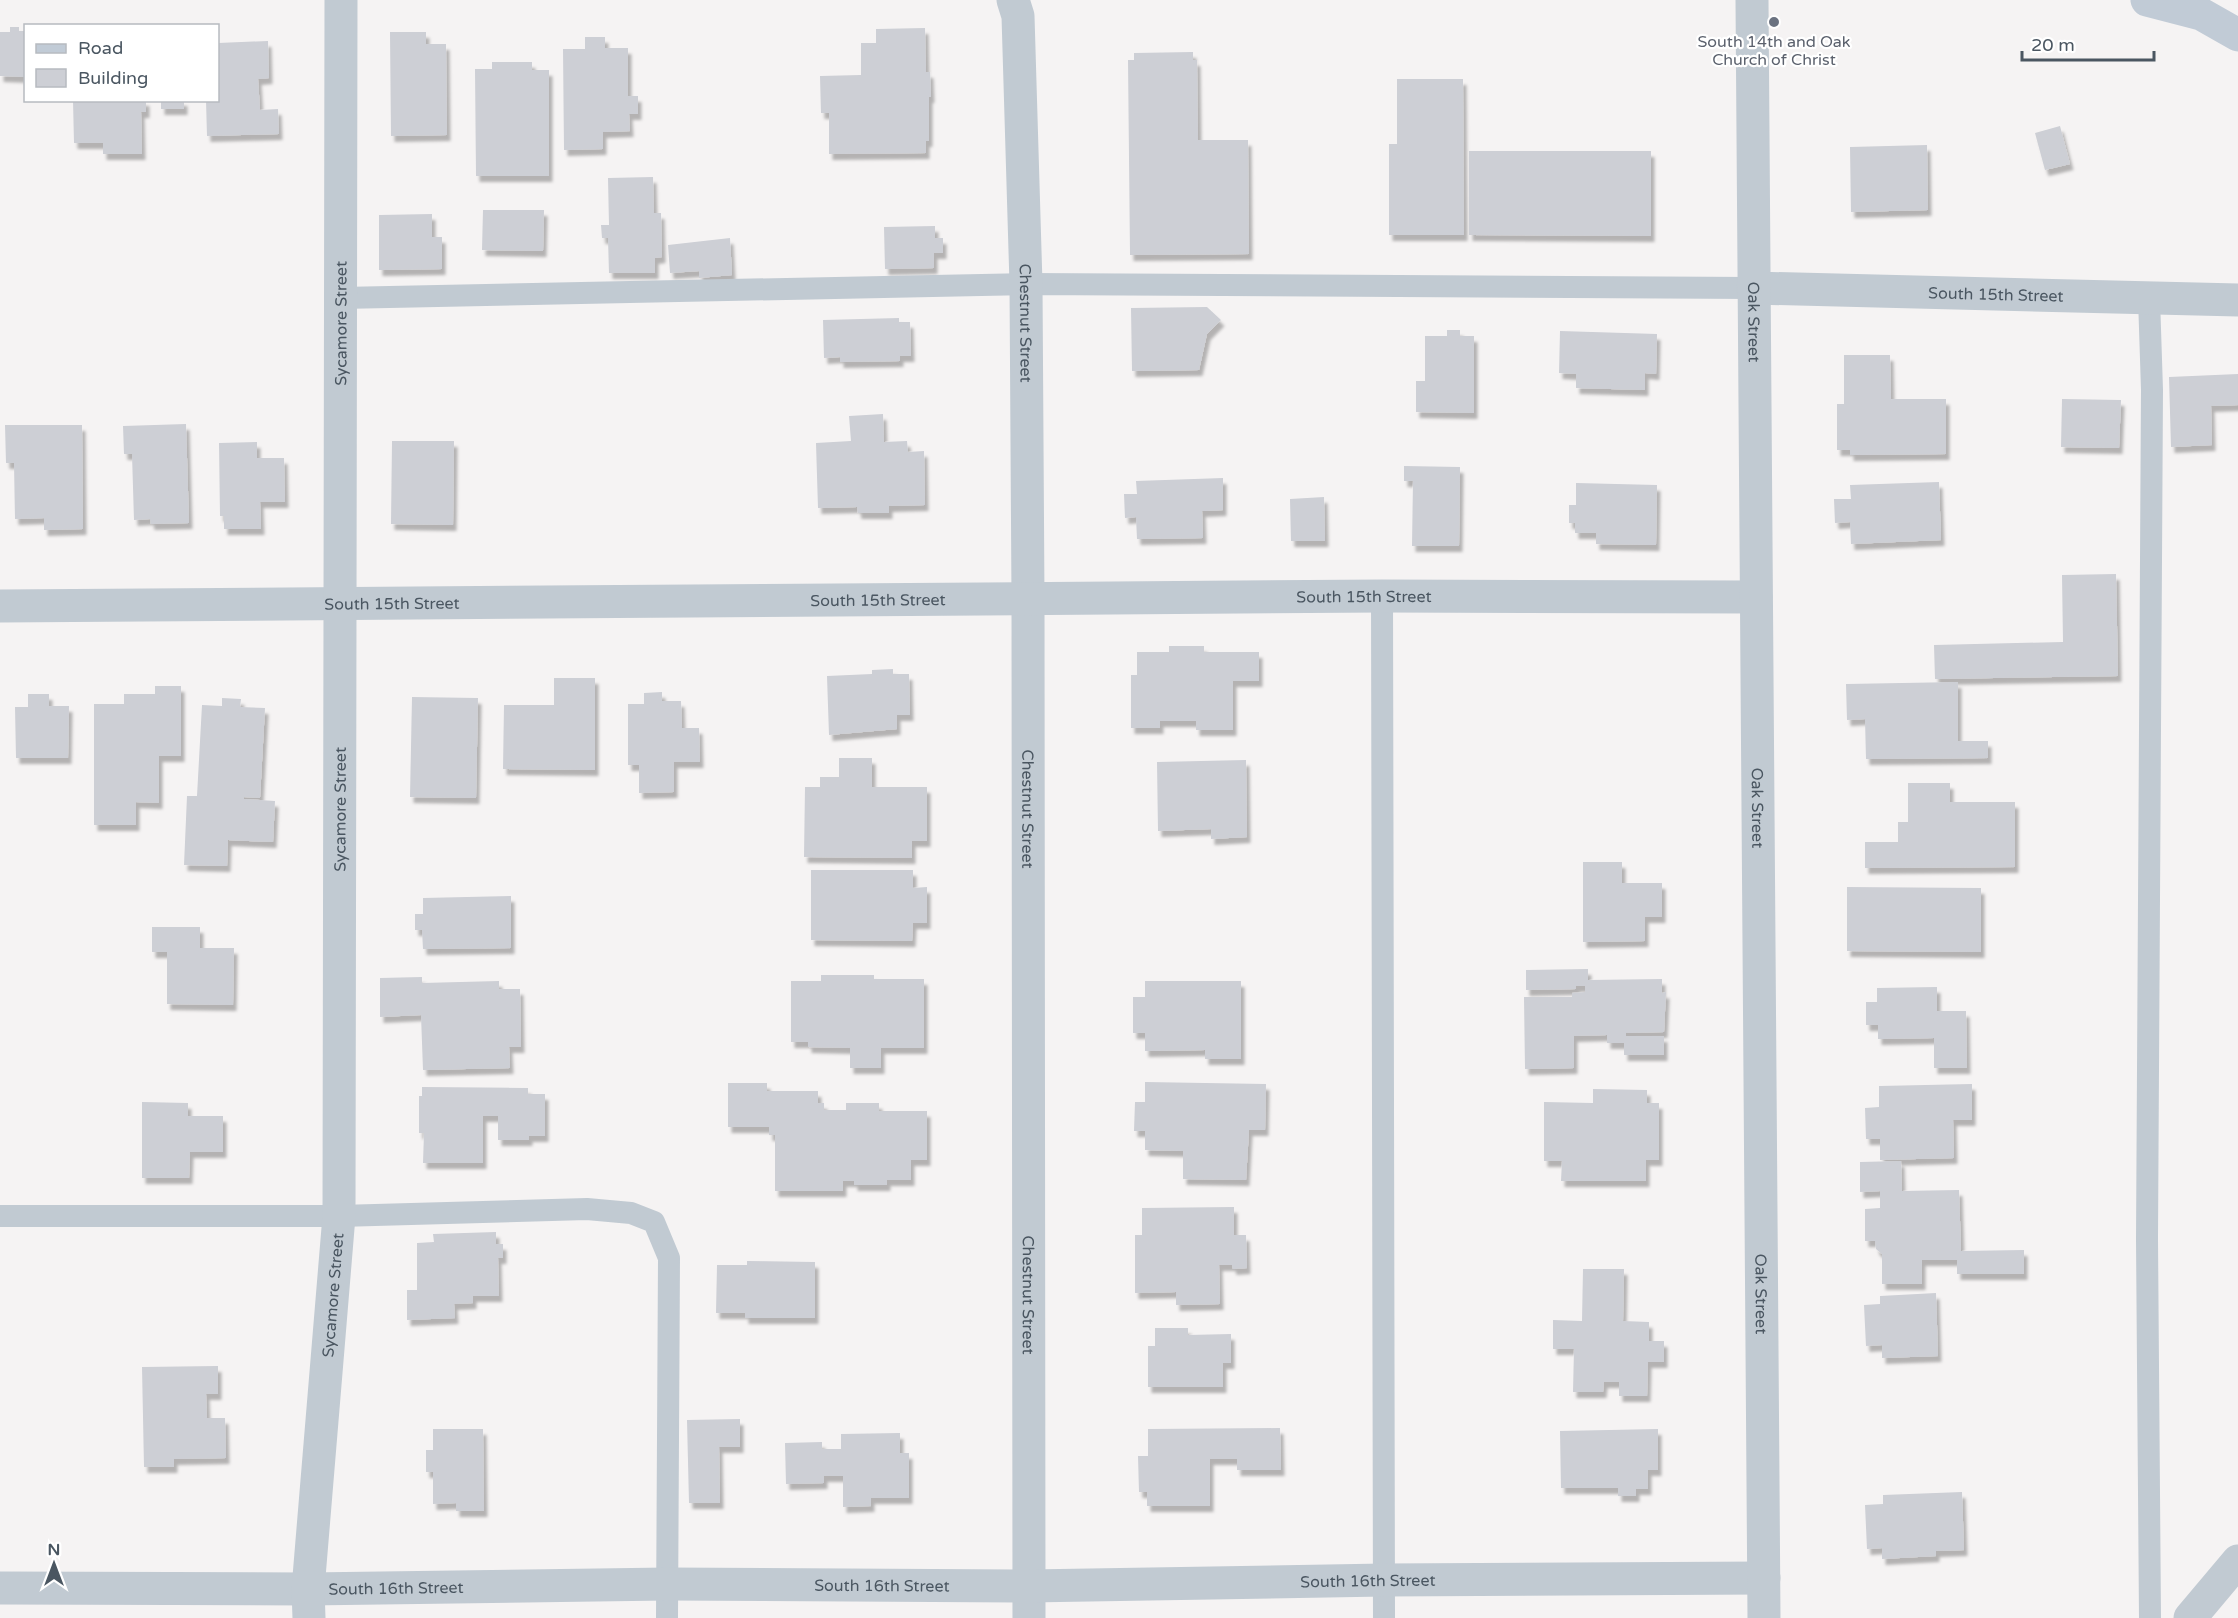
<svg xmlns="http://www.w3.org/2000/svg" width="2238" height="1618" viewBox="0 0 2238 1618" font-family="'Varela Round',sans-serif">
<defs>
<filter id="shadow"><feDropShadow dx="3.5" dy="6" stdDeviation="1.5" flood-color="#0004"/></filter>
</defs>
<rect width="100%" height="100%" fill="#f5f3f3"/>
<path fill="#cdcfd5" filter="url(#shadow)" d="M 10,27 L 19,27 L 19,31 L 26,31 L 26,77 L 0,76 L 0,32 L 10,32 Z
M 925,28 L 926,72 L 930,72 L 931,97 L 929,97 L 929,141 L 926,141 L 926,153 L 829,154 L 829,113 L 821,113 L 820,76 L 861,75 L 861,43 L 876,43 L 876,29 Z
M 390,32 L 426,32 L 426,44 L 446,44 L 447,135 L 391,136 Z
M 585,37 L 605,37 L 605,48 L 628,48 L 628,96 L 638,96 L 638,114 L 629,114 L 630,131 L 603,132 L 603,149 L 564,150 L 563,49 L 585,49 Z
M 268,41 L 269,78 L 258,79 L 260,110 L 278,109 L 279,134 L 207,136 L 206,100 L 218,100 L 218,43 Z
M 1193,52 L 1193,60 L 1197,60 L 1198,140 L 1248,140 L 1249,254 L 1130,255 L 1128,60 L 1134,60 L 1134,53 Z
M 492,62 L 532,62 L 532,70 L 549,70 L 549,176 L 476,176 L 475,69 L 492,69 Z
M 1397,79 L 1463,79 L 1464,235 L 1389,235 L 1389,144 L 1397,144 Z
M 73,100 L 146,100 L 146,112 L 141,112 L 142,154 L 103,154 L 103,143 L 74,143 Z
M 161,100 L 184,100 L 184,109 L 161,109 Z
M 2060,126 L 2070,164 L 2045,170 L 2035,133 Z
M 1927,145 L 1928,210 L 1851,212 L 1850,147 Z
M 1469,151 L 1651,151 L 1651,236 L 1469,235 Z
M 653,177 L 654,213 L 661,213 L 662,257 L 655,258 L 655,273 L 609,273 L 608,238 L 602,238 L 601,225 L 609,225 L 608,178 Z
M 483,210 L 544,210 L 543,251 L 482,250 Z
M 432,214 L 432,237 L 442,237 L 442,269 L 379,270 L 379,215 Z
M 935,226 L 935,238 L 943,238 L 943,253 L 934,253 L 934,268 L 885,269 L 884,227 Z
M 730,238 L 732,275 L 699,278 L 699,271 L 670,273 L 668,245 Z
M 1207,307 L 1221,320 L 1207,334 L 1199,370 L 1132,371 L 1131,308 Z
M 899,318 L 899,322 L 910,322 L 911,356 L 900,356 L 900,361 L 840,362 L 840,357 L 824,358 L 823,320 Z
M 1447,330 L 1460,330 L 1460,336 L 1474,336 L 1474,413 L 1416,412 L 1416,381 L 1425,381 L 1425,336 L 1447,336 Z
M 1560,331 L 1657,334 L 1656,374 L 1645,373 L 1645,390 L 1576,388 L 1576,374 L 1559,373 Z
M 1844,355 L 1890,355 L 1891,399 L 1946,399 L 1946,454 L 1850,455 L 1850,450 L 1837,450 L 1837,404 L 1844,404 Z
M 2238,374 L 2238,405 L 2211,406 L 2212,445 L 2171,447 L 2169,377 Z
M 2062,399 L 2121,400 L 2119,448 L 2061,447 Z
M 883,414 L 884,442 L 907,441 L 908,452 L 924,451 L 925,505 L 889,506 L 889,513 L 858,513 L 857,507 L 818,508 L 816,443 L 851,441 L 849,416 Z
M 186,424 L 189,523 L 151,524 L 150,519 L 134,520 L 132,454 L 124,454 L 123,426 Z
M 5,425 L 82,425 L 83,529 L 44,530 L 44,518 L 15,519 L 14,463 L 6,463 Z
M 392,441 L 454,441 L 453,525 L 391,524 Z
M 257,442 L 257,458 L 284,458 L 285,502 L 260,502 L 261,529 L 224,529 L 224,516 L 220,516 L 219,443 Z
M 1404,466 L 1460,467 L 1459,546 L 1412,546 L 1413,481 L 1404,481 Z
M 1223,478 L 1223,510 L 1202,511 L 1203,538 L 1137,539 L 1136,517 L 1125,518 L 1124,494 L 1137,494 L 1136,481 Z
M 1939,482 L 1941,540 L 1851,544 L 1850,522 L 1835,523 L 1834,499 L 1851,499 L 1850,485 Z
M 1576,483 L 1657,485 L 1656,545 L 1596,544 L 1596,533 L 1575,533 L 1575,523 L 1569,523 L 1569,505 L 1576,505 Z
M 1324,497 L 1325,541 L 1291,541 L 1290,499 Z
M 2116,574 L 2118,676 L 1935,679 L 1934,645 L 2063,642 L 2062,575 Z
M 1169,646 L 1204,646 L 1204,652 L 1259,652 L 1259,681 L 1233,681 L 1233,730 L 1196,730 L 1196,721 L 1160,721 L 1160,728 L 1131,728 L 1131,675 L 1137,675 L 1137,652 L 1169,652 Z
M 893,669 L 893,674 L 909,674 L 910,715 L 897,715 L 897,729 L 829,735 L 827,676 L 872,674 L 872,670 Z
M 554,678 L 595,678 L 595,770 L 503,769 L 504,705 L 554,705 Z
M 1958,682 L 1958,741 L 1988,741 L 1988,758 L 1866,759 L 1865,719 L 1847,720 L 1846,684 Z
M 155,686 L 181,686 L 181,756 L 159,756 L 159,803 L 136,802 L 136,825 L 94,825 L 94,704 L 124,704 L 124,694 L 155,694 Z
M 662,692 L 662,701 L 681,701 L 682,728 L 699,728 L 700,762 L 674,762 L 674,792 L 639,793 L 639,765 L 628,765 L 628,704 L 644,704 L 644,693 Z
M 28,694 L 49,694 L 49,706 L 69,706 L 68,758 L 16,758 L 15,707 L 28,707 Z
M 412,697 L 478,698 L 476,798 L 410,797 Z
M 222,698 L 241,699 L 240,707 L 265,708 L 260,798 L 244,797 L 244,799 L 275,801 L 273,842 L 228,840 L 227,866 L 184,865 L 187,796 L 197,796 L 202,705 L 222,706 Z
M 839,758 L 872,758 L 872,787 L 927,787 L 927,841 L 912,841 L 912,858 L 804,857 L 805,787 L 820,787 L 820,777 L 839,777 Z
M 1246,760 L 1247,837 L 1211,839 L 1211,829 L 1158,831 L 1157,762 Z
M 1908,783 L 1950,783 L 1950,802 L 2015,802 L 2015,867 L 1865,868 L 1865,842 L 1898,842 L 1898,822 L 1908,822 Z
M 1583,862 L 1622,862 L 1622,883 L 1662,883 L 1662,917 L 1645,917 L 1645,941 L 1583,942 Z
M 811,870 L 913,870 L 913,888 L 927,887 L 927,923 L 913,923 L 912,941 L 811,940 Z
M 1847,887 L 1981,888 L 1981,952 L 1847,951 Z
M 511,896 L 511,948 L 423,949 L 422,930 L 415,930 L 415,914 L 423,914 L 423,898 Z
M 152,927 L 200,927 L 200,948 L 234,948 L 233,1005 L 167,1004 L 167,952 L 152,952 Z
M 1588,969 L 1588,980 L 1662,979 L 1662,993 L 1666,992 L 1664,1032 L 1626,1033 L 1626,1036 L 1664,1036 L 1664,1055 L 1624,1055 L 1624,1043 L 1607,1043 L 1607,1035 L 1574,1036 L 1574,1068 L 1525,1069 L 1524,997 L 1572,997 L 1572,993 L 1585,992 L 1585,986 L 1576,986 L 1576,989 L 1526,990 L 1526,970 Z
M 821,975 L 874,975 L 874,979 L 924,979 L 924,1048 L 881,1048 L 881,1068 L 850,1068 L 850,1048 L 808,1047 L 808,1042 L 791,1042 L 791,981 L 821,981 Z
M 422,977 L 422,983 L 499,981 L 499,989 L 520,989 L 521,1047 L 509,1047 L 510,1068 L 423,1070 L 421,1015 L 380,1017 L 380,978 Z
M 1145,981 L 1241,981 L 1241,1059 L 1205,1059 L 1205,1050 L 1145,1051 L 1145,1033 L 1133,1033 L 1133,997 L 1145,997 Z
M 1937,987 L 1937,1011 L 1966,1011 L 1967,1068 L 1934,1068 L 1934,1038 L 1878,1039 L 1878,1025 L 1866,1025 L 1866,1002 L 1877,1002 L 1877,988 Z
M 1145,1082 L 1266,1084 L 1265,1130 L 1249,1130 L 1246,1180 L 1183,1179 L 1183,1151 L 1145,1150 L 1145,1131 L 1134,1131 L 1135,1102 L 1145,1102 Z
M 728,1083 L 767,1083 L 767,1091 L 818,1091 L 818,1103 L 824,1103 L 824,1110 L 846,1110 L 846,1103 L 879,1103 L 879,1111 L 927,1111 L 927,1160 L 911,1160 L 911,1180 L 887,1180 L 887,1185 L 854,1185 L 854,1181 L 843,1181 L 843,1191 L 775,1191 L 775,1135 L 769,1135 L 769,1127 L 728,1127 Z
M 1972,1084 L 1972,1120 L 1953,1120 L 1954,1158 L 1880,1160 L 1880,1139 L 1866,1139 L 1865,1108 L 1879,1107 L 1879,1086 Z
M 422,1087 L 528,1088 L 528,1094 L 545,1094 L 545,1136 L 529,1136 L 529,1140 L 498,1140 L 498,1116 L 483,1116 L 483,1163 L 423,1163 L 424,1133 L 419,1133 L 419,1096 L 422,1096 Z
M 1593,1089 L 1647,1090 L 1647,1103 L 1659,1103 L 1659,1160 L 1646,1160 L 1646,1181 L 1561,1181 L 1562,1161 L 1544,1161 L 1544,1102 L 1593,1103 Z
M 142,1102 L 188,1103 L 188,1116 L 223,1116 L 223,1152 L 190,1152 L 189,1178 L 142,1178 Z
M 1901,1161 L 1902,1191 L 1959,1190 L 1961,1251 L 2024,1250 L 2024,1274 L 1957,1274 L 1957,1260 L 1922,1260 L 1922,1284 L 1882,1284 L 1882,1254 L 1876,1249 L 1875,1241 L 1865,1241 L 1865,1209 L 1880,1208 L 1880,1191 L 1860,1192 L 1860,1162 Z
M 1234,1207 L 1234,1235 L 1246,1235 L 1247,1268 L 1233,1269 L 1232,1265 L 1219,1265 L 1220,1304 L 1176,1305 L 1176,1292 L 1135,1293 L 1135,1235 L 1142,1235 L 1142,1208 Z
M 496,1232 L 496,1244 L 503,1244 L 503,1258 L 498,1258 L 499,1296 L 473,1296 L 473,1303 L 454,1304 L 455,1318 L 407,1320 L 407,1290 L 417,1290 L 417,1243 L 434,1242 L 433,1234 Z
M 747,1261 L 815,1262 L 815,1318 L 745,1318 L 745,1313 L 716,1313 L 717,1265 L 747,1265 Z
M 1583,1269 L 1624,1269 L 1623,1321 L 1649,1322 L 1649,1341 L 1664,1341 L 1664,1362 L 1648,1362 L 1647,1396 L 1619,1396 L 1619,1382 L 1604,1382 L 1603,1392 L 1573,1392 L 1574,1349 L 1553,1349 L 1553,1320 L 1582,1321 Z
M 1936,1293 L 1938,1356 L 1882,1358 L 1882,1345 L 1866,1346 L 1864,1305 L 1880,1304 L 1880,1296 Z
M 1155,1328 L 1188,1328 L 1188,1335 L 1231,1334 L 1231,1363 L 1223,1363 L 1223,1387 L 1148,1387 L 1148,1346 L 1155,1346 Z
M 218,1366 L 218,1394 L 206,1394 L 207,1418 L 225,1418 L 226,1458 L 174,1459 L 174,1467 L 144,1467 L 142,1367 Z
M 740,1419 L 740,1447 L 719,1447 L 720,1503 L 689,1503 L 687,1420 Z
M 1280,1428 L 1281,1470 L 1237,1470 L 1237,1459 L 1210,1459 L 1210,1506 L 1147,1506 L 1147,1492 L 1139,1492 L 1138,1456 L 1148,1456 L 1148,1429 Z
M 433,1429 L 483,1429 L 484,1511 L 456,1511 L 456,1503 L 433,1504 L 433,1472 L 426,1472 L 426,1450 L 433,1450 Z
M 1658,1429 L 1658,1470 L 1648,1470 L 1648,1489 L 1636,1489 L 1636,1496 L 1618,1496 L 1618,1488 L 1561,1488 L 1560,1431 Z
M 900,1433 L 900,1453 L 909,1453 L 909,1498 L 871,1498 L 871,1506 L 843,1507 L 843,1476 L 824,1476 L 824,1483 L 786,1484 L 785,1443 L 822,1442 L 822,1449 L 841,1449 L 841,1434 Z
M 1962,1492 L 1964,1550 L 1936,1551 L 1936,1556 L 1882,1559 L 1882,1548 L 1867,1549 L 1865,1505 L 1883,1504 L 1883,1495 Z"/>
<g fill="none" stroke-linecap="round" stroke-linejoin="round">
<path stroke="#c1cad2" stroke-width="22" d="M 341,298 L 1026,284 L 1753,288
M 2149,298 L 2152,390 L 2147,1239 L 2150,1618
M 1382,596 L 1384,1618
M 0,1216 L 339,1216 L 587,1209 L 631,1213 L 654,1222 L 669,1258 L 667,1618"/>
<g stroke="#c1cad2" stroke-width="33">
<path id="s1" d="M 1013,0 L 1018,16 L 1026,284 L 1028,599 L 1029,1618"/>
<path id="s2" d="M 1753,288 L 2238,300"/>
<path id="s3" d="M 0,606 L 1382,596 L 1756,597"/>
<path id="s4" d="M 0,1588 L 308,1589 L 667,1584 L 1029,1586 L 1384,1580 L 1764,1578"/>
<path id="s5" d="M 309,1618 L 308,1589 L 339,1216 L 341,0"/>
<path d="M 2190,1618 L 2238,1561"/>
</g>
<path stroke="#c1cad2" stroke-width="33" id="s6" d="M 1752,0 L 1764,1618"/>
<path stroke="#c1cbd6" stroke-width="33" d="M 2147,0 L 2201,14 L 2238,35"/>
</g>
<circle fill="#6b7280" stroke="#fff" stroke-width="2" cx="1774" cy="22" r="6"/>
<g text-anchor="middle" stroke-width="4.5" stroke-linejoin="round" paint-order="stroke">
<g font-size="16" fill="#5b616d" stroke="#fff">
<text x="1774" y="47">South 14th and Oak<tspan x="1774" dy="18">Church of Christ</tspan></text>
</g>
<g font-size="16" fill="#4a5661" stroke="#fff">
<text dy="6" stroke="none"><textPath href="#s2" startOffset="243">South 15th Street</textPath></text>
<text dy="6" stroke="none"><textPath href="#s1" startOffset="324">Chestnut Street</textPath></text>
<text dy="6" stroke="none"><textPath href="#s6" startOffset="322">Oak Street</textPath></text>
<text dy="6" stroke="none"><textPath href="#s5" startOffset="1296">Sycamore Street</textPath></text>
<text dy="6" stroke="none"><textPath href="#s3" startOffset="1364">South 15th Street</textPath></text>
<text dy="6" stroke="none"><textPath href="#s3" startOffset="878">South 15th Street</textPath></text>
<text dy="6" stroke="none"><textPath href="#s3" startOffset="392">South 15th Street</textPath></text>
<text dy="6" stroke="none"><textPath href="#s1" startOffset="810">Chestnut Street</textPath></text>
<text dy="6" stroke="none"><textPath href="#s6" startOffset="808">Oak Street</textPath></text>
<text dy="6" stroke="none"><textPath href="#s5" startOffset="810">Sycamore Street</textPath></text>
<text dy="6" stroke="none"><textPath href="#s5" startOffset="324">Sycamore Street</textPath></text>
<text dy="6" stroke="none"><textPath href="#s1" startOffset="1296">Chestnut Street</textPath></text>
<text dy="6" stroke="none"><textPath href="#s6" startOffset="1294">Oak Street</textPath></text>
<text dy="6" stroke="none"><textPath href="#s4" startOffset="1368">South 16th Street</textPath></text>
<text dy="6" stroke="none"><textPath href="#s4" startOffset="882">South 16th Street</textPath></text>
<text dy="6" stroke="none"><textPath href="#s4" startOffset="396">South 16th Street</textPath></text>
</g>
</g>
<rect x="24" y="24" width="195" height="78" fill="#ffffff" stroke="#b7bbc0" stroke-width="1.5"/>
<rect x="36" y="44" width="30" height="9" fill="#c1cbd6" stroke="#b7bbc0" stroke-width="1.5"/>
<text x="78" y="54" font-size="18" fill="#4a5661">Road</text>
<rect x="36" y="69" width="30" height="18" fill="#cdcfd5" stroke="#b7bbc0" stroke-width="1.5"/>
<text x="78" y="84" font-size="18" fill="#4a5661">Building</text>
<g transform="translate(54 1564)" stroke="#ffffff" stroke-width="4.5" paint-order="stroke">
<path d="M0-4.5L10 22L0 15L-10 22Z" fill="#4a5661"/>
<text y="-9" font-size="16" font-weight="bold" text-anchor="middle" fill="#4a5661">N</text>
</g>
<path d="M2022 51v9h132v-9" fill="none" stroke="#4a5661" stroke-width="3"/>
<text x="2031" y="51" font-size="18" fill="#4a5661" stroke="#ffffff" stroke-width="4.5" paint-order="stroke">20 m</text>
</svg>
